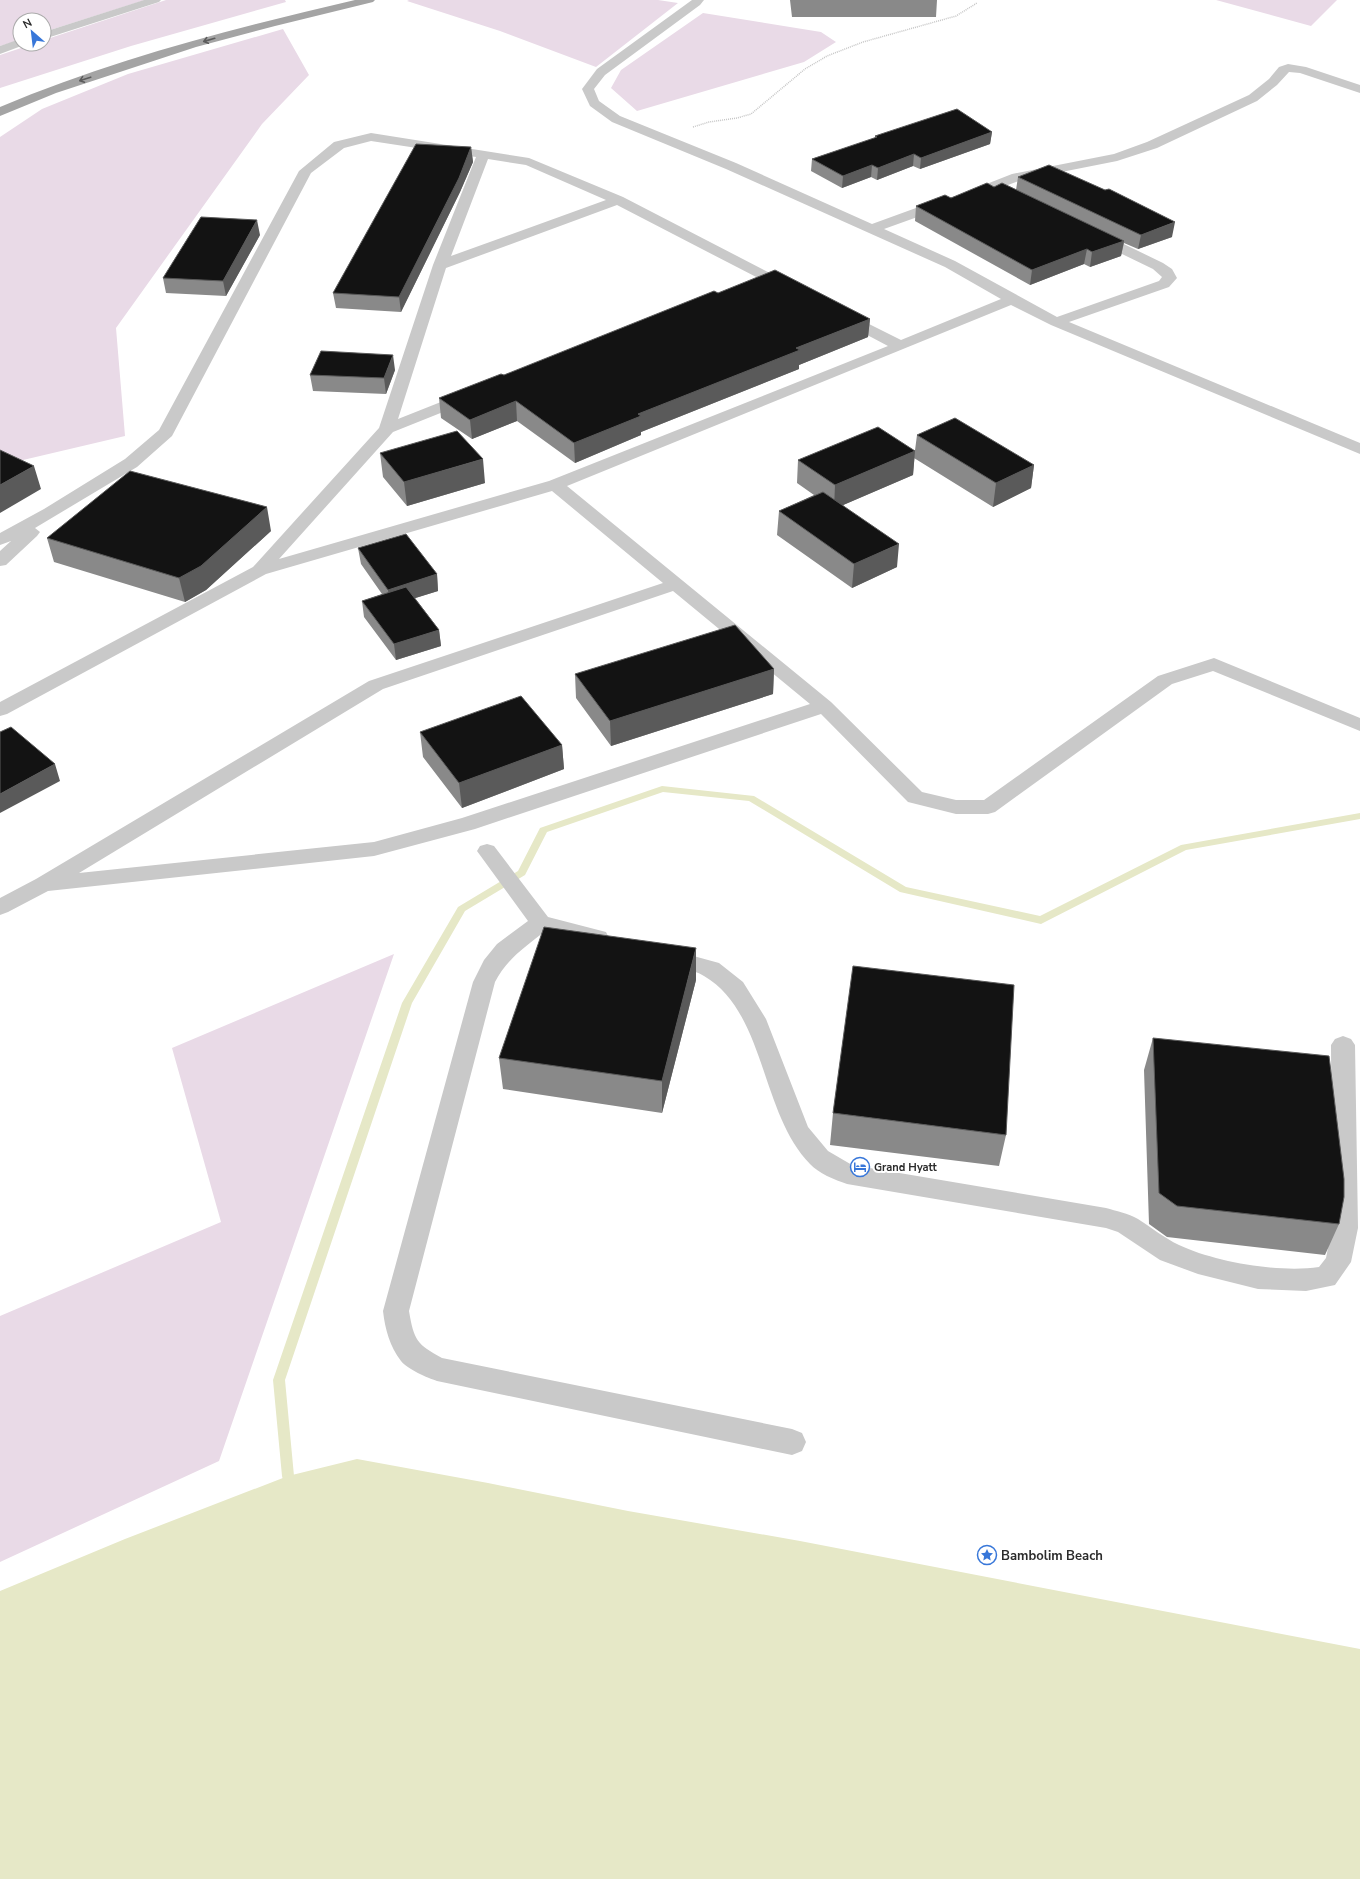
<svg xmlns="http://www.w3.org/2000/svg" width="1360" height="1879" viewBox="0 0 1360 1879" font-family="'Nunito Sans',sans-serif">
<rect width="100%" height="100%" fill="#fff"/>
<path fill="#e9dae7" d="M 0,0 L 145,0 L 44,32 L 44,20 L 20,20 L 20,40 L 0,46 Z
M 166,0 L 285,0 L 286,2 L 131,46 L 0,88 L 0,55 L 33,44 L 44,44 L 44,40 Z
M 409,0 L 658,0 L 678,3 L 596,67 L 500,31 L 407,1 Z
M 1216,0 L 1337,0 L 1311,26 Z
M 703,13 L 821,32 L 836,42 L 804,62 L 637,111 L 611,88 L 621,70 Z
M 283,29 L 309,75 L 262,124 L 116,328 L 125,436 L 6,464 L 0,468 L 0,137 L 42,109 L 128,74 Z
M 394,954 L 219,1461 L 0,1562 L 0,1316 L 221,1222 L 172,1048 Z"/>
<path fill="#e6e8c7" d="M 357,1459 L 488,1483 L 628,1511 L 800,1541 L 1360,1649 L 1360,1879 L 0,1879 L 0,1591 L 125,1539 L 288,1476 Z"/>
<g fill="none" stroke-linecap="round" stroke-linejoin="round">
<path fill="#e6e8c7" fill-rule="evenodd" d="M 662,786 L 754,796 L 906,887 L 1040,916 L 1181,845 L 1360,813 L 1360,819 L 1186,850 L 1041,924 L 900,892 L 749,801 L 663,792 L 547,832 L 525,875 L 465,911 L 412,1003 L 285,1380 L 294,1476 L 293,1480 L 288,1482 L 283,1480 L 282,1476 L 273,1380 L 402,1003 L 458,907 L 518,871 L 540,828 Z"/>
<path stroke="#c6c6c6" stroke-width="1.5" stroke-dasharray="1 1" stroke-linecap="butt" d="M 693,127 L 709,122 L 737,118 L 751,114 L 805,69 L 827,56 L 863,42 L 956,16 L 977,3"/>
<path fill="#c9c9c9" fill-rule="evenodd" d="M 144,0 L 161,0 L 159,2 L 44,39 L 44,32 Z
M 692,0 L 704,0 L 700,5 L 605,75 L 594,89 L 599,101 L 620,116 L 736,163 L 872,224 L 938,200 L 948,200 L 950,203 L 948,206 L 884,229 L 955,261 L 1057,317 L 1159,281 L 1162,277 L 1153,269 L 1091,239 L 1089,236 L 1091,233 L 1101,233 L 1163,263 L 1172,269 L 1177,278 L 1169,287 L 1069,322 L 1360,443 L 1360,454 L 1051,325 L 1011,305 L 567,486 L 831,702 L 922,792 L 956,800 L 984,800 L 1158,676 L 1214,658 L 1360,718 L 1360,731 L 1213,671 L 1172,684 L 995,812 L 988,814 L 956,814 L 908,802 L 821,714 L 475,829 L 374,856 L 48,891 L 8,912 L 0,915 L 0,898 L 36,879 L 369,681 L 663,583 L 552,491 L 266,574 L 7,714 L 0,716 L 0,702 L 253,567 L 379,428 L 433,265 L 476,157 L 371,141 L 344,148 L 311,173 L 172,436 L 137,467 L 35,528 L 40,532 L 37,536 L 6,565 L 0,566 L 0,551 L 11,541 L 0,545 L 0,533 L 44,509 L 125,459 L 159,430 L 299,171 L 334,142 L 371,133 L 529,158 L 623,197 L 795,286 L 797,289 L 795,292 L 785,292 L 617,205 L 446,268 L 398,419 L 461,394 L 467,392 L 473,394 L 475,397 L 473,400 L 393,432 L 279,559 L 549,481 L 888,346 L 837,319 L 835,316 L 837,313 L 847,313 L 901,340 L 1001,299 L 945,267 L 726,169 L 612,122 L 590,106 L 582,89 L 597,69 ZM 488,159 L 526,165 L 606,200 L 451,256 ZM 673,591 L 810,704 L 462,818 L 374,842 L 79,873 L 383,689 Z
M 20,39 L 20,44 L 25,44 L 24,45 L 0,54 L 0,46 Z
M 1288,64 L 1306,67 L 1360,85 L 1360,93 L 1300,73 L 1289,72 L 1277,85 L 1257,101 L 1157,148 L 1117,161 L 1021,180 L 989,192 L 984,191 L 982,188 L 984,185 L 1012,174 L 1114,154 L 1147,142 L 1249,95 L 1269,79 L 1279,67 Z
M 487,844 L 494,846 L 548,917 L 606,932 L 609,938 L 606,944 L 598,946 L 544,932 C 525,947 507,959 495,982 L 409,1311 C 414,1341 417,1344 442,1358 L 792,1429 L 802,1433 L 806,1442 L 802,1451 L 792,1455 L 437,1381 C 428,1378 407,1369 401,1361 C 390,1347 385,1329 383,1311 L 473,982 L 484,960 L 497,944 L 528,921 L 477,851 L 480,846 Z
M 668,949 L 719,963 L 743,982 L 766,1019 L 808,1127 L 828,1151 L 852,1165 L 1106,1208 C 1116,1211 1128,1213 1138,1219 C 1151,1227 1164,1238 1179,1245 C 1215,1262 1279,1273 1319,1267 L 1326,1258 L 1332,1228 L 1331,1045 L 1335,1039 L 1343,1036 L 1351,1039 L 1355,1045 L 1358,1228 L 1351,1262 L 1335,1285 L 1306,1291 L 1258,1289 L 1198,1274 L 1160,1260 L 1118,1232 L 1106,1228 L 847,1184 C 835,1180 818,1173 810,1164 C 760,1113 766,1012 704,976 C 693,969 673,966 660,963 L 657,957 L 660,951 Z"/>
<path fill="#a4a4a4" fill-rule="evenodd" d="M 355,0 L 375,0 L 373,2 L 275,26 L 196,47 L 56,93 L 0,116 L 0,107 C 114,59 235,28 355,0 Z"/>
</g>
<path fill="#898989" d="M 790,0 L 937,0 L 936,17 L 792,17 Z
M 992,132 L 990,144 L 920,169 L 913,166 L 877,180 L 871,177 L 842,188 L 811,171 L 812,159 L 875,138 L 875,136 Z
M 471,147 L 473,162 L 460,192 L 401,312 L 336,308 L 333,293 Z
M 1018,177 L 1172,237 L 1138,249 L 1124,243 L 1121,256 L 1090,267 L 1084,264 L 1030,285 L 915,221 L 916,206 L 994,187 L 1016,190 Z
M 260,235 L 226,296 L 166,293 L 163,278 Z
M 718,293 L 870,319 L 868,337 L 799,365 L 799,369 L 641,432 L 641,435 L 575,463 L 517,421 L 472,439 L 441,418 L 439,398 L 504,375 Z
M 395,370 L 386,394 L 313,391 L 310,375 Z
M 917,435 L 1034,465 L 1031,488 L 993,507 L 914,458 Z
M 915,451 L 913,475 L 843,505 L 897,567 L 852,588 L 777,535 L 779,511 L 814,495 L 797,483 L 798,460 Z
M 380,453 L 485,483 L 407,506 L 383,477 Z
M 271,531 L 206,590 L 185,602 L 54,562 L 47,538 Z
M 358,548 L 437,574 L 438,591 L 415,598 L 439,630 L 441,646 L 396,660 L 364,617 L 362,601 L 382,594 L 361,564 Z
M 774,669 L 773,694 L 611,746 L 576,698 L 575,674 Z
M 420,732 L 562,745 L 564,769 L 462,808 L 423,757 Z
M 696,980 L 662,1113 L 503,1089 L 499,1058 Z
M 1153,1038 L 1339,1224 L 1325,1255 L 1167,1237 L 1149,1224 L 1144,1070 Z
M 833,1113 L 1006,1135 L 999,1166 L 830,1145 Z"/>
<path fill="#5a5a5a" d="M 992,132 L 990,144 L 920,169 L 921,158 Z
M 471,147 L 473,162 L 460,192 L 401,312 L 399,297 Z
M 914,154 L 913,166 L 877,180 L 878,168 Z
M 872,165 L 871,177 L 842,188 L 843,176 Z
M 257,220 L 260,235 L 226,296 L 223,281 Z
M 1175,222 L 1172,237 L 1138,249 L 1141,235 Z
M 1124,241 L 1121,256 L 1090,267 L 1092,252 Z
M 1087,249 L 1084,264 L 1030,285 L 1032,270 Z
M 870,319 L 868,337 L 799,365 L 799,369 L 641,432 L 641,435 L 575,463 L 574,443 L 638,414 L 796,348 Z
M 393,355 L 395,370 L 386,394 L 384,378 Z
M 516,401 L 517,421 L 472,439 L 470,420 Z
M 915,451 L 913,475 L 834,509 L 835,485 Z
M 483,459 L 485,483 L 407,506 L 404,482 Z
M 1034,465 L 1031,488 L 993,507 L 996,483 Z
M 34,466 L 41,489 L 0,513 L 0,485 Z
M 267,507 L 271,531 L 206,590 L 185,602 L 179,578 Z
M 899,544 L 897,567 L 852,588 L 854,564 Z
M 437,574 L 438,591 L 390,606 L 388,590 Z
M 439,630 L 441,646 L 396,660 L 394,644 Z
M 774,669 L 773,694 L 611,746 L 610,721 Z
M 562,745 L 564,769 L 462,808 L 459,783 Z
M 55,764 L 60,781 L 0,813 L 0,794 Z
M 696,948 L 696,980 L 662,1113 L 662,1081 Z"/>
<path fill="#131313" stroke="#5a5a5a" d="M 957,109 L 992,132 L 921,158 L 914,154 L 878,168 L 872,165 L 843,176 L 812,159 L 877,137 L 875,136 Z
M 416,144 L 471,147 L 459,178 L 399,297 L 333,293 Z
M 1049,165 L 1105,190 L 1109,189 L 1175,222 L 1141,235 L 1018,177 Z
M 987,183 L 994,187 L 1002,183 L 1124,241 L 1092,252 L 1087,249 L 1032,270 L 916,206 L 945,195 L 951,198 Z
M 201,217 L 257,220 L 223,281 L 163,278 Z
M 775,270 L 870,319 L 796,348 L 800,350 L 638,414 L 641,416 L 574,443 L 516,401 L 470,420 L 439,398 L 501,374 L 504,375 L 714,291 L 718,293 Z
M 321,351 L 393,355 L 384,378 L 310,375 Z
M 955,418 L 1034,465 L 996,483 L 917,435 Z
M 878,427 L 915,451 L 835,485 L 798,460 Z
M 457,431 L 483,459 L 404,482 L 380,453 Z
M 0,450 L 34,466 L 0,485 Z
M 130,471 L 267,507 L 201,566 L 179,578 L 47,538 Z
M 823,492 L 899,544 L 854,564 L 779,511 Z
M 406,534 L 437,574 L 388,590 L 358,548 Z
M 406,587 L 439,630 L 394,644 L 362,601 Z
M 735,625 L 774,669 L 610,721 L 575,674 Z
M 521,696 L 562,745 L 459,783 L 420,732 Z
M 11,727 L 55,764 L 0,794 L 0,732 Z
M 544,927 L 696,948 L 662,1081 L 499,1058 Z
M 853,966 L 1014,985 L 1006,1135 L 833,1113 Z
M 1153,1038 L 1329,1056 L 1344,1179 L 1344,1197 L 1339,1224 L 1177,1206 L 1159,1193 Z"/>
<defs><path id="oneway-shaft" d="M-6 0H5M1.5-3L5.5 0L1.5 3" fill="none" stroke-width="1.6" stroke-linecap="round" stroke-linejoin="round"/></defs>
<g stroke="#5c5c5c">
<use href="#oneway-shaft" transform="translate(209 40) rotate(164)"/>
<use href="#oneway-shaft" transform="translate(85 79) rotate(162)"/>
</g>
<defs>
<symbol id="hotel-ring" viewBox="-11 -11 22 22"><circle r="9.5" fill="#fff" stroke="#3877d9" stroke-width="1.5"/><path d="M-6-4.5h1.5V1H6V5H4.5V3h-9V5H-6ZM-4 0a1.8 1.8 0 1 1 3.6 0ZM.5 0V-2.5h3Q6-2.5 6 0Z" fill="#3877d9"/></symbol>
<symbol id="sight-ring" viewBox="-11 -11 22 22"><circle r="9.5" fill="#fff" stroke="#3877d9" stroke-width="1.5"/><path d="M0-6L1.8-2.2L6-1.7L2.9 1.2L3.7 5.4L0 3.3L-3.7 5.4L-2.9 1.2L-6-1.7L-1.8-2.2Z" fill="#3877d9"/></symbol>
</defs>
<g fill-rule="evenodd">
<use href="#hotel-ring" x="849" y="1156" width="22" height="22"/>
<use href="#sight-ring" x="976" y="1544" width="22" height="22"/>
</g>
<g text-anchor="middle" stroke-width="4" stroke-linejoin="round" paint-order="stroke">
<g font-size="11" font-weight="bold" fill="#2c2c2c" stroke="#fff" text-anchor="start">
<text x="874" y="1171">Grand Hyatt</text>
</g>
<g font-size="13" font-weight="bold" fill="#2c2c2c" stroke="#fff" text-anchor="start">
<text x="1001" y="1560">Bambolim Beach</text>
</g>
</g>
<g transform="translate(32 32) rotate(332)"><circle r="19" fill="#ffffff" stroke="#ababab"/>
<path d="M0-3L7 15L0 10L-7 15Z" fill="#3877d9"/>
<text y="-6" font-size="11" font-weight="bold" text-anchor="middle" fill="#2c2c2c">N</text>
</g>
</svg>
